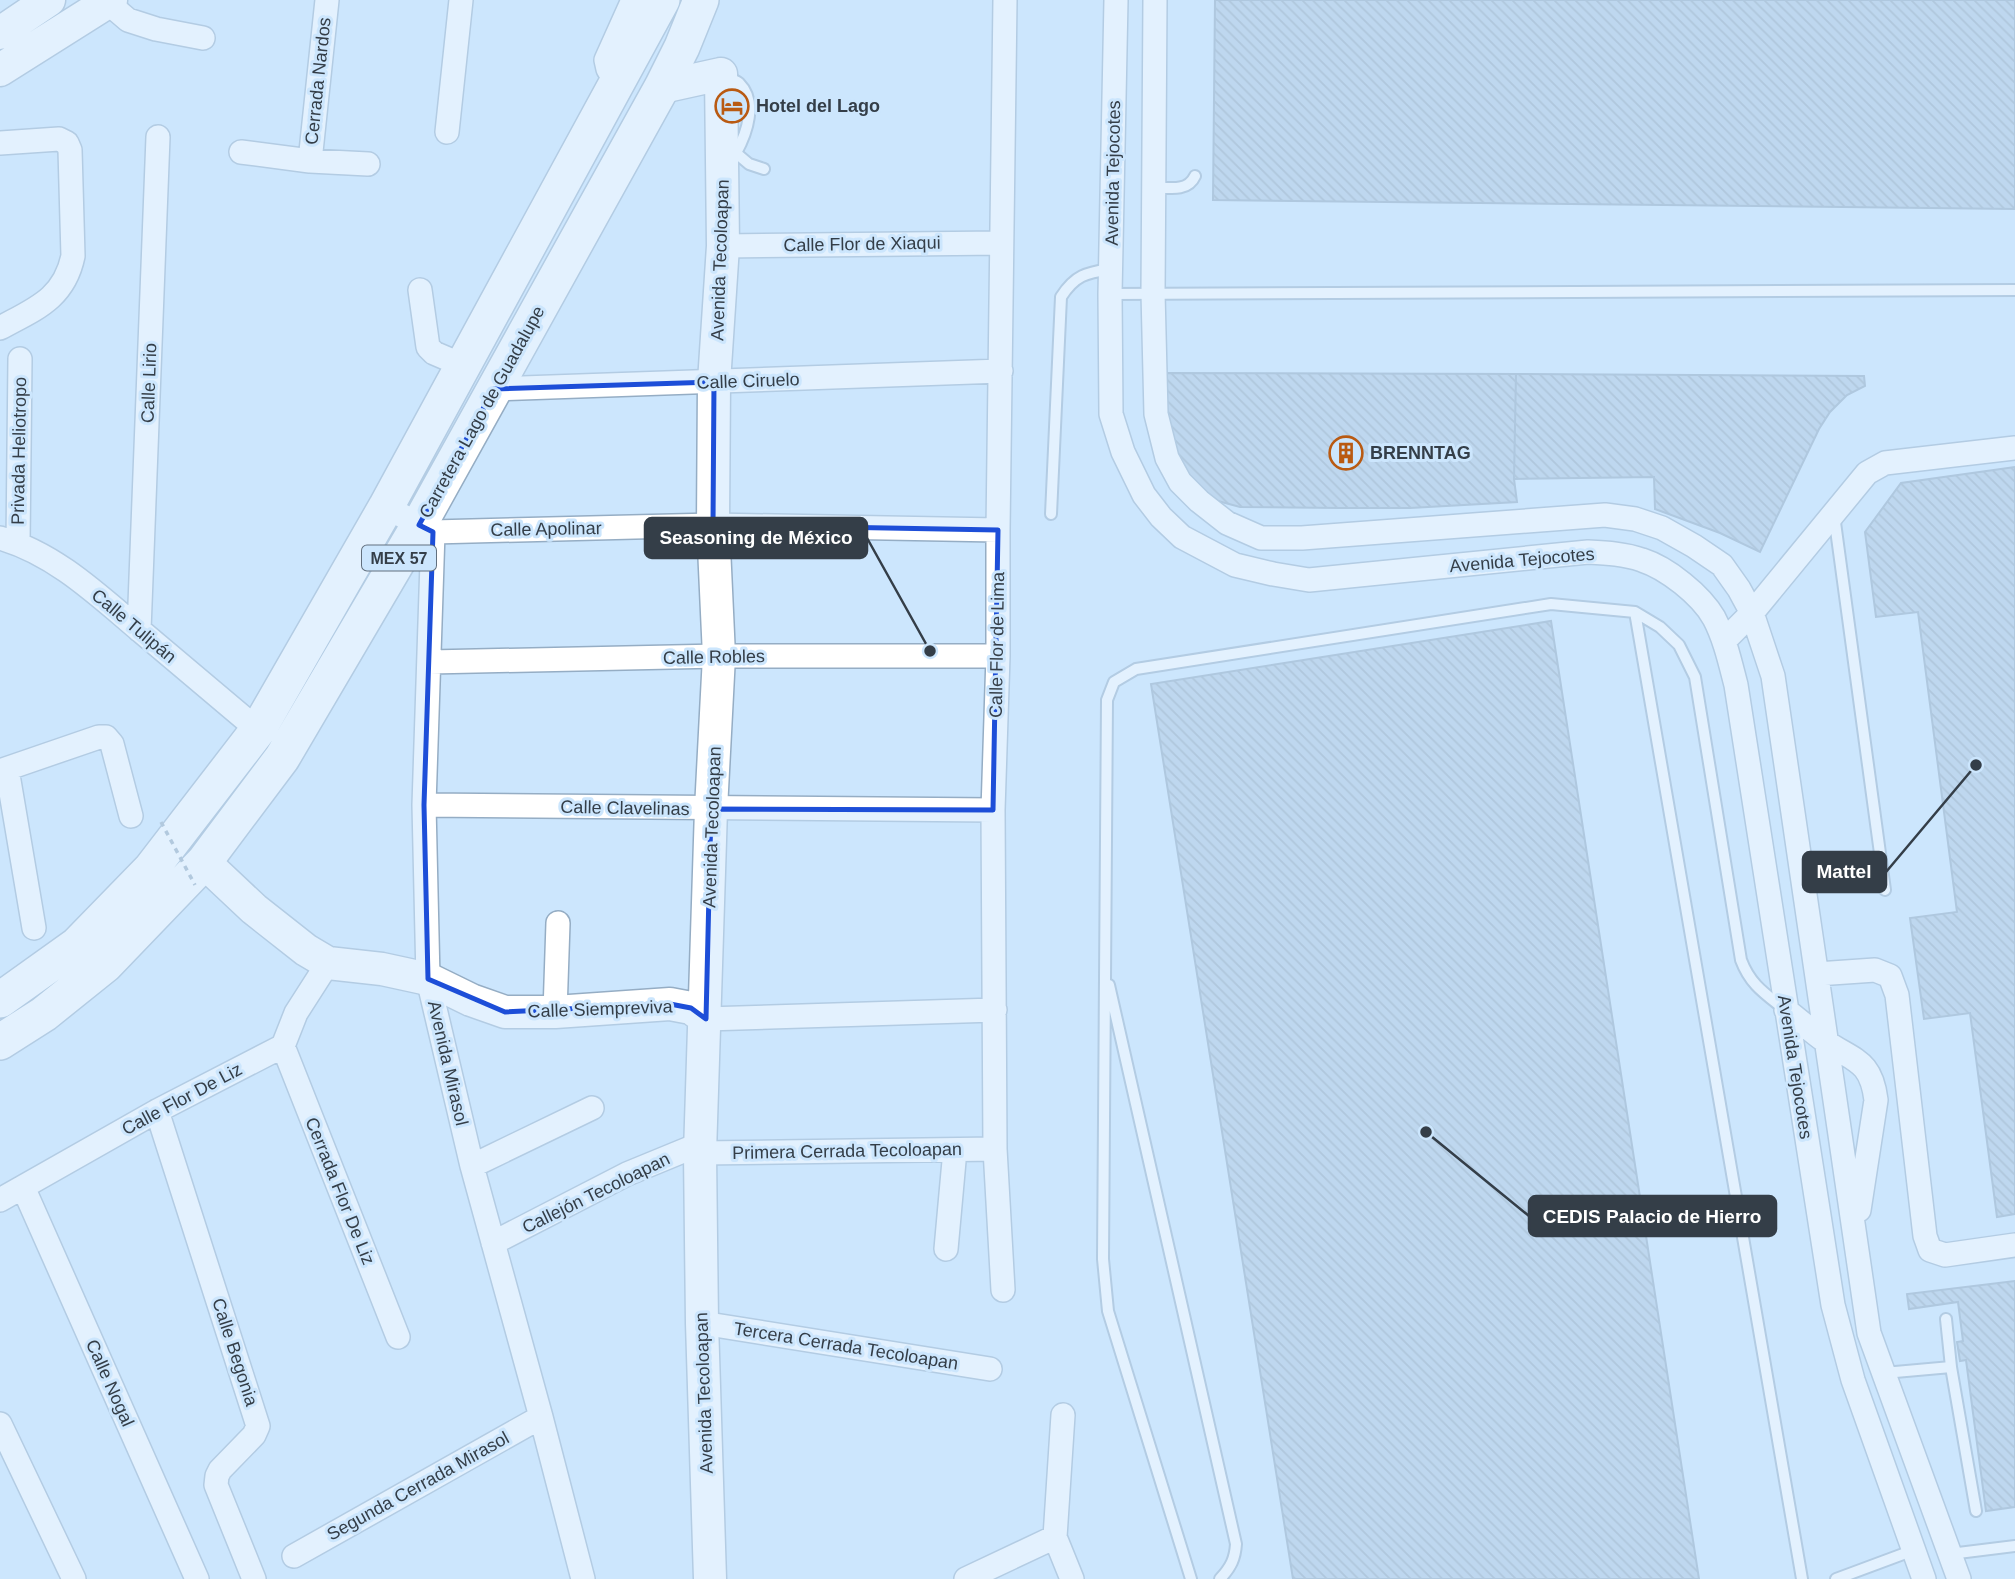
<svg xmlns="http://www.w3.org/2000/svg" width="2015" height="1579" viewBox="0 0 2015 1579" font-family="Helvetica,sans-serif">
<defs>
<pattern id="building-back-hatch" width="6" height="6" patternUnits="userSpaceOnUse" patternTransform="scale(1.75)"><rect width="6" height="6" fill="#adc6dd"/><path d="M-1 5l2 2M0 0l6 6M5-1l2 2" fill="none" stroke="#8ea2b5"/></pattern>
</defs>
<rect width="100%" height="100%" fill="#cce6fd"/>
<path fill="url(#building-back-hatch)" stroke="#8ca4ba" stroke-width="2" d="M 1215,0 L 2015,0 L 2015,209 L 1213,200 Z
M 1166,373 L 1516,374 L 1514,479 L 1517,502 L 1410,508 L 1340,508 L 1240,507 L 1218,501 L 1201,488 L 1184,469 L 1170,437 L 1166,409 Z
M 1516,374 L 1864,376 L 1865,386 L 1847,395 L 1830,412 L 1819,429 L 1760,552 L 1720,533 L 1655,509 L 1654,477 L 1514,479 Z
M 2015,467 L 2015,1214 L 1997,1217 L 1970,1013 L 1924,1019 L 1910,918 L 1957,912 L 1918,612 L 1876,617 L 1865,532 L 1901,483 Z
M 1551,621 L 1699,1579 L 1293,1579 L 1151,684 Z
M 2015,1281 L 2015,1507 L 1986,1511 L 1966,1360 L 1960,1361 L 1957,1342 L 1963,1341 L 1958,1302 L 1909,1309 L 1907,1294 Z"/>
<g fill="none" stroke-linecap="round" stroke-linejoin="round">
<defs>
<path id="lane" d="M 724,76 C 729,78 735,80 739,83 C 758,102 747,133 736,153
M 729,151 L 736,153 L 749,164 L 764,169
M 1154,187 C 1169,188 1188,192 1195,176
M 1110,294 L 2015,290
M 1051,514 L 1061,297 C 1075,275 1086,273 1110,269
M 1834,515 L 1885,890
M 1635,612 L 1802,1579
M 1109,985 L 1236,1544 C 1235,1559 1231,1567 1220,1579
M 1946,1319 L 1951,1367 L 1976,1511
M 1884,1373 L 1951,1367
M 1950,1554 L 2015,1546
M 1191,1579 L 1108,1311 L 1103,1259 L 1107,700 L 1114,682 L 1136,669 L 1551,604 L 1635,612 L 1660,627 L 1679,645 L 1695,677 L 1741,960 C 1750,984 1764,993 1783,1008
M 1836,1579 L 1914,1550"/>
<path id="street" d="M 1116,0 L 1110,294 L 1111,414 L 1123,452 L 1144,495 L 1161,517 L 1182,537 L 1235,565 L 1273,574 L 1309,580 L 1588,552 C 1607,553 1625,554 1642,560 C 1667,568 1701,595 1714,618 C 1725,639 1730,662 1736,685 L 1833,1305 L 1853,1380 L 1924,1579
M 1155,0 L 1153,293 L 1156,414 L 1167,458 L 1180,482 L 1199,501 L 1227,523 L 1261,538 L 1302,538 L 1605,515 L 1635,519 L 1662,528 L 1694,546 L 1722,565 L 1739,589 L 1752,613 L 1773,676 L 1869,1333 L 1959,1579
M 107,2 L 128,20 L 156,29 L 203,38
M 620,79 L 613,77 L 608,69 L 606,60 L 633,0
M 447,132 L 461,0
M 0,143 L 59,139 L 67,143 L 70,150 L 73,256 C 64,299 35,309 0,328
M 241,152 L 310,161 L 368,164
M 310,161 L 327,0
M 723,246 L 1001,243
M 420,290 L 428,347 L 434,353 L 462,365
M 494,389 L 1001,371
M 386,507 L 433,532 L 713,525 L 998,530
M 433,532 L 424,805 L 428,979 L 472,1166 L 541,1417 L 583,1579
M 0,538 C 56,554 99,596 143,633 C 181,665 219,697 258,730
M 18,543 L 20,359
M 139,630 L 158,137
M 1724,641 L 1752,613 L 1867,473 L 1885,463 L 2015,448
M 430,662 L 719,656 L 998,656
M 7,769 L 34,928
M 0,771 L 99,737 L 106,737 L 112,744 L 131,816
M 424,805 L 993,810
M 1817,974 L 1875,970 L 1890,976 L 1897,995 L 1925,1236 L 1930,1250 L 1945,1255 L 2015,1245
M 1786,1010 C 1799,1020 1811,1031 1825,1041 C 1853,1061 1871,1059 1876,1100 L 1859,1210
M 555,1012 L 558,923
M 706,1019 L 995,1010
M 283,1046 L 398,1337
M 157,1111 L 258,1426 L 254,1435 L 220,1470 L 217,1476 L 216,1485 L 254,1579
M 700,1153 L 995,1149
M 472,1166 L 592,1108
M 23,1187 L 197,1579
M 0,1200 L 157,1111 L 283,1046 L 296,1013 L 328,963
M 493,1243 L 627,1174 L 700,1144
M 946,1249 L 955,1150
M 1003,1290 L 995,1149 L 993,810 L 998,656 L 998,530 L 1005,0
M 702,1323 L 990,1369
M 1063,1415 L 1055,1537 L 1072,1579
M 0,1424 L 74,1579
M 294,1556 L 541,1417
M 966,1579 L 1055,1537"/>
<path id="secondary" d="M 0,33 L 49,0
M 0,70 L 111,0
M 662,87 L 721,74
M 204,862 L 254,909 L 306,950 L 328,963 L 382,969 L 428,979 L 471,1000 L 505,1012 L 555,1012 L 670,1004 L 691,1008 L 706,1019
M 710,1579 L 702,1323 L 700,1153 L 711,809 L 719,656 L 713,525 L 714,382 L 723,246 L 721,74"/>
<path id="primary" d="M 0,1000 L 77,945 L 151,869 L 258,730 L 386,507 L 662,0
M 0,1042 L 44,1014 L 105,965 L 204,862 L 282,758 L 419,525 L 662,87 L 682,47 L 701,0"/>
</defs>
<use href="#lane" stroke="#95adc4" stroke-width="14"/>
<use href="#street" stroke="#95adc4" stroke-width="26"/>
<use href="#secondary" stroke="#95adc4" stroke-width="35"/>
<use href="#primary" stroke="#95adc4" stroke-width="38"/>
<use href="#lane" stroke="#fff" stroke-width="10"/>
<use href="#street" stroke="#fff" stroke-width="23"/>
<use href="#secondary" stroke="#fff" stroke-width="32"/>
<use href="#primary" stroke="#fff" stroke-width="35"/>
<path stroke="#93a7b9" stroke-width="3.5" stroke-dasharray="5 5" stroke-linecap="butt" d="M 161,822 L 195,885"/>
</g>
<path d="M0 0H2015V1579H0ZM 714,382 L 713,525 L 998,530 L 993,810 L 711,809 L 706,1019 L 691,1008 L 670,1004 L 505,1012 L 428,979 L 424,805 L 433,532 L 419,525 L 494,389 Z" fill="#cce6fd" fill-opacity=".55" fill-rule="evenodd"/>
<path fill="none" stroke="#1d4ed8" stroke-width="5" stroke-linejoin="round" d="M 714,382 L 713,525 L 998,530 L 993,810 L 711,809 L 706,1019 L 691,1008 L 670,1004 L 505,1012 L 428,979 L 424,805 L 433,532 L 419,525 L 494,389 Z"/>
<defs>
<symbol id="hotel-ring" viewBox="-11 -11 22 22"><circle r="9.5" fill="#cce6fd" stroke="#b95a12" stroke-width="1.5"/><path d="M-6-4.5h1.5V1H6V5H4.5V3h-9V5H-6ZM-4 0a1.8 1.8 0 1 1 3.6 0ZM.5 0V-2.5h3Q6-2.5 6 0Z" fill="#b95a12"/></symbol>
<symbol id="building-ring" viewBox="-11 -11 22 22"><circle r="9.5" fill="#cce6fd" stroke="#b95a12" stroke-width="1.5"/><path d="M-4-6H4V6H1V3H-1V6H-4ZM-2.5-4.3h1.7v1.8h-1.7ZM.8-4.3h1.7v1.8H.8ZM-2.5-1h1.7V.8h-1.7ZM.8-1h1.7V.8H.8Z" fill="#b95a12"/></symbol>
</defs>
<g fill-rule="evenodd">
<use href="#hotel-ring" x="713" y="87" width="38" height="38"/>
<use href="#building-ring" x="1327" y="434" width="38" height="38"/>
</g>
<g text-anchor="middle" stroke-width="6" stroke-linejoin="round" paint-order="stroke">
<rect fill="#cce6fd" stroke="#62707e" stroke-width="2" x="362" y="545.5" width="74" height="25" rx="5"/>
<g font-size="16" font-weight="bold" fill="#343e48">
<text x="399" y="564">MEX 57</text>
</g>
<g font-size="18" fill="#343e48" stroke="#cce6fd">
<text transform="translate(318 81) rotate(-84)" y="6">Cerrada Nardos</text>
<text transform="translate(1113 173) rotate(-89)" y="6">Avenida Tejocotes</text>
<text transform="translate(862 244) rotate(-1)" y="6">Calle Flor de Xiaqui</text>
<text transform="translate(720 260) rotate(-88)" y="6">Avenida Tecoloapan</text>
<text transform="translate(748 381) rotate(-2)" y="6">Calle Ciruelo</text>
<text transform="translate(149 383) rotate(-88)" y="6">Calle Lirio</text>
<text transform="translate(482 412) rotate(-61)" y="6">Carretera Lago de Guadalupe</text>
<text transform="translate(19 451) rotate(-89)" y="6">Privada Heliotropo</text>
<text transform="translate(546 529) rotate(-1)" y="6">Calle Apolinar</text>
<text transform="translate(1522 560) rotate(-5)" y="6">Avenida Tejocotes</text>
<text transform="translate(134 626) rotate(40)" y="6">Calle Tulipán</text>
<text transform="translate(997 645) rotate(-89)" y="6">Calle Flor de Lima</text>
<text transform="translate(714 657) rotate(-1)" y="6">Calle Robles</text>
<text transform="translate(625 808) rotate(1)" y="6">Calle Clavelinas</text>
<text transform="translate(712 827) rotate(-88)" y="6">Avenida Tecoloapan</text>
<text transform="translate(600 1009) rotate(-2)" y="6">Calle Siempreviva</text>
<text transform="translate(448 1063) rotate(77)" y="6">Avenida Mirasol</text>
<text transform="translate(1795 1067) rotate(81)" y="6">Avenida Tejocotes</text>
<text transform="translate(182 1099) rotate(-28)" y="6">Calle Flor De Liz</text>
<text transform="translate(847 1151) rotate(-1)" y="6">Primera Cerrada Tecoloapan</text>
<text transform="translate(340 1191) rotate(68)" y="6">Cerrada Flor De Liz</text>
<text transform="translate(596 1193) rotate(-26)" y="6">Callejón Tecoloapan</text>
<text transform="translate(846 1346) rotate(9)" y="6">Tercera Cerrada Tecoloapan</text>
<text transform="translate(235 1352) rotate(72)" y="6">Calle Begonia</text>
<text transform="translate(110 1383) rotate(66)" y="6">Calle Nogal</text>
<text transform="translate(704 1393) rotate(-92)" y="6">Avenida Tecoloapan</text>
<text transform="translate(418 1486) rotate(-29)" y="6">Segunda Cerrada Mirasol</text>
</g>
<g font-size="18" font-weight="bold" fill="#343e48" stroke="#cce6fd" text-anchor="start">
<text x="756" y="112">Hotel del Lago</text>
<text x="1370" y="459">BRENNTAG</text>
</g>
</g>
<path fill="none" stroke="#343e48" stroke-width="2.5" d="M930 651L867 538M1976 765L1886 872M1426 1132L1529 1216"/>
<g fill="#343e48" stroke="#cce6fd" stroke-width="2.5">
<circle cx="930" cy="651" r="7"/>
<circle cx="1976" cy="765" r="7"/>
<circle cx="1426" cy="1132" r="7"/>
</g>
<g fill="#343e48" stroke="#343e48" stroke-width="2.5">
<rect x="645" y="518" width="222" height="40" rx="7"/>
<rect x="1803" y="852" width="83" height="40" rx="7"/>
<rect x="1529" y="1196" width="247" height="40" rx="7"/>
</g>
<g font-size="19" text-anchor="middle" font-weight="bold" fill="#fff">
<text x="756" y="544">Seasoning de México</text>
<text x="1844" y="878">Mattel</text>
<text x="1652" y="1223">CEDIS Palacio de Hierro</text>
</g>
</svg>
